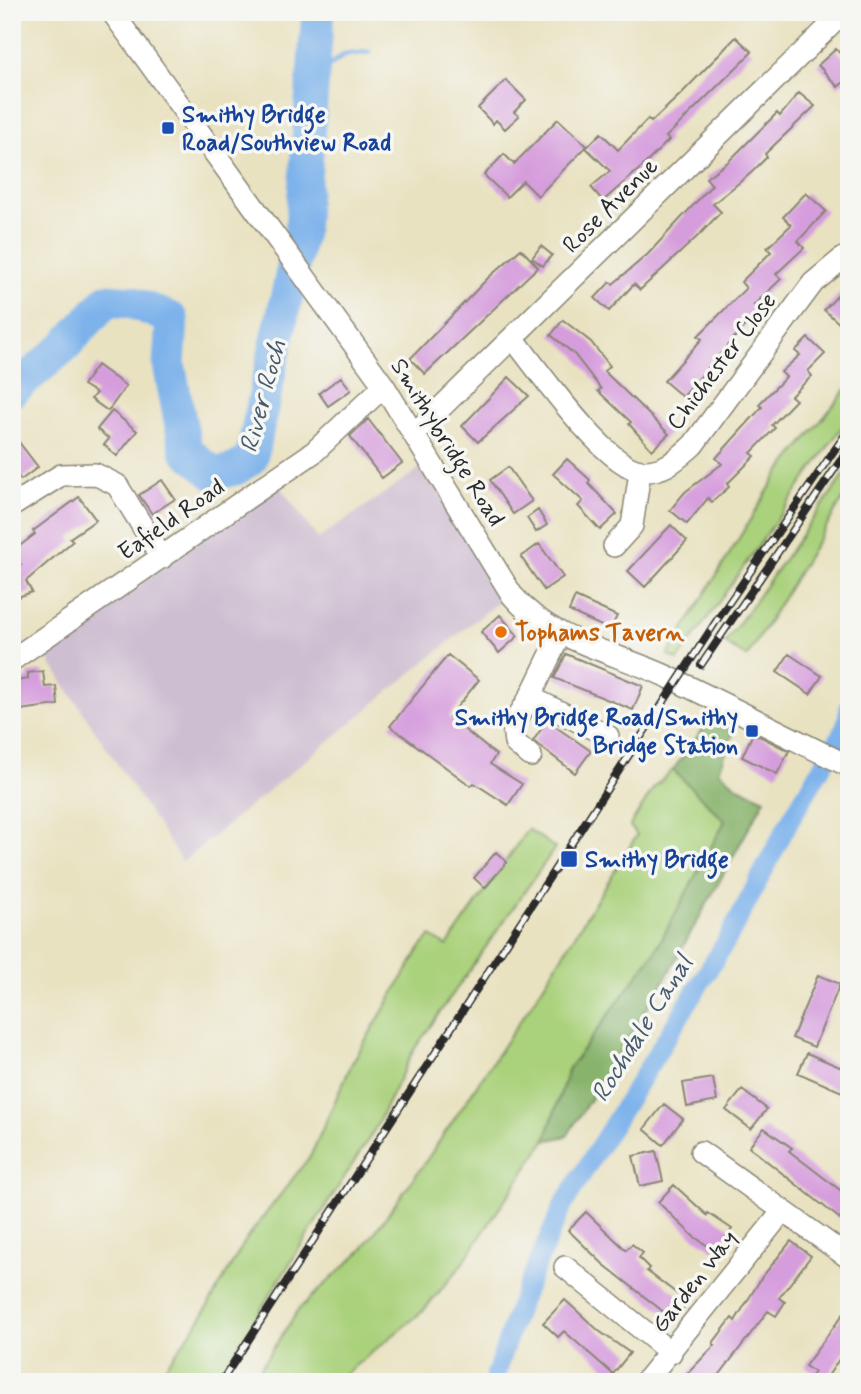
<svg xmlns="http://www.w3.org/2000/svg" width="861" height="1394" viewBox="0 0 861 1394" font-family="Mynerve,sans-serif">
<rect width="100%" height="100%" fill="#f6f6f2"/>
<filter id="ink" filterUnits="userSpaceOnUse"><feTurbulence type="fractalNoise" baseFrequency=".0143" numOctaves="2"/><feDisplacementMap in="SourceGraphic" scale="14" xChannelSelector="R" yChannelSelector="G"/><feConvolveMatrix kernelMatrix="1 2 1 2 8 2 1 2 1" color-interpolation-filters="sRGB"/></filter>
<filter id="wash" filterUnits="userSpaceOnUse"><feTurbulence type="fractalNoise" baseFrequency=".00686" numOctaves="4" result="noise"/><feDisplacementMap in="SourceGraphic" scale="28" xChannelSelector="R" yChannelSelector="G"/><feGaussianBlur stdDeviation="1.57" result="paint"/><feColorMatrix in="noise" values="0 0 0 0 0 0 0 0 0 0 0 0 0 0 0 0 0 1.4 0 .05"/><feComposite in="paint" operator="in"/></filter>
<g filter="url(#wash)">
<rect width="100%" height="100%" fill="#e9e2c1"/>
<path fill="#cebed1" d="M 425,465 L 506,595 L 182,862 L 44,653 L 278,484 L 318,539 Z"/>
<path fill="#aad17c" stroke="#6a7e54" stroke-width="2" d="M 849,386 L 849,417 L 678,660 L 668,655 L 778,474 Z
M 849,468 L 849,489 L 747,657 L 725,643 Z
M 673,770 L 726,821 L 654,953 L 568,1070 L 545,1141 L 457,1271 L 423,1311 L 335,1382 L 251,1382 L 300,1308 L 362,1250 L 424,1164 L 540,991 L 637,835 L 630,826 L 655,786 Z
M 528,829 L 555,848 L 413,1051 L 376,1127 L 215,1382 L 154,1382 L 200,1320 L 247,1238 L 311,1155 L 352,1063 L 421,947 L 431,936 L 447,946 Z"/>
<path fill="#87b36c" stroke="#596f4c" stroke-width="2" d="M 713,715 L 736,726 L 719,771 L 738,787 L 765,799 L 664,981 L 567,1136 L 545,1141 L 569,1068 L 654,953 L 725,821 L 673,770 Z"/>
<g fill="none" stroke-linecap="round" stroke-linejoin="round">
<path stroke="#7db2eb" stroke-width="5" d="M 312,73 L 325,69 L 344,55 L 369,52"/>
<path stroke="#7db2eb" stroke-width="19" d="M 493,1382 L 518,1308 L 562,1207 L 730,935 L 788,824 L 845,728 L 849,708"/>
<path stroke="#7db2eb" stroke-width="33" d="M 12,391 L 65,346 L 107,300 L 131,302 L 172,319 L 169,365 L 186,450 L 214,474 L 236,469 L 251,459 L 301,231 L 318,12"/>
</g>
<g id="blocks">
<path fill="#d69ddd" d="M 736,37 L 752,52 L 666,137 L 669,140 L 643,166 L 603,201 L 591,187 L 610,171 L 586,148 L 601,133 L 618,150 L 648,119 L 651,122 L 681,94 Z
M 836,49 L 849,63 L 849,77 L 838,87 L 818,65 Z
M 506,80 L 526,100 L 514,112 L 519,116 L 505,129 L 496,120 L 493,124 L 478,108 Z
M 799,93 L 815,106 L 765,154 L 767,157 L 751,173 L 713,204 L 721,212 L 700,234 L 640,290 L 634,284 L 609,311 L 595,298 L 610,282 L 613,284 L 648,254 L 712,185 L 706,178 L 729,161 L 777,113 L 780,116 Z
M 558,119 L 587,146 L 538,196 L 523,181 L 507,197 L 484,175 L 504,154 L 514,164 Z
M 806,193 L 826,211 L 798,241 L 804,248 L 776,274 L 781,279 L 754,305 L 759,309 L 683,397 L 664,381 L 702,339 L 698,336 L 746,288 L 741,282 L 771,252 L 767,248 L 791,225 L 783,217 Z
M 541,246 L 552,255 L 543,266 L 532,258 Z
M 521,249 L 538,267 L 425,374 L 410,359 L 488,278 Z
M 841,292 L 849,300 L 849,332 L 824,310 Z
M 563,320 L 591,342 L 610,366 L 604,371 L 669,434 L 652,450 L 629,424 L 631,422 L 598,391 L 601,389 L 574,354 L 551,335 Z
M 808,338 L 825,354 L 808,371 L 812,376 L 791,396 L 796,400 L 772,425 L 775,428 L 751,453 L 755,456 L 727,484 L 729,487 L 712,502 L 708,498 L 687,524 L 670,510 L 685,492 L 722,464 L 716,458 L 762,407 L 759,404 L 786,377 L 781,372 L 800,355 L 795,351 Z
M 97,365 L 126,386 L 108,411 L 91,399 L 96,393 L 83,385 Z
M 341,377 L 351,390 L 328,406 L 319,393 Z
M 509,377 L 529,396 L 478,442 L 462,426 Z
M 112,411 L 137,431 L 117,456 L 104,445 L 109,439 L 97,429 Z
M 368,419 L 402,463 L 382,478 L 350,436 Z
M 12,433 L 38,467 L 21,480 L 12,470 Z
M 567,459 L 590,480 L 588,483 L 617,514 L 600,530 L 578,506 L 583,501 L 553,474 Z
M 508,467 L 532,501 L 513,514 L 490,480 Z
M 162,480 L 175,499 L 152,514 L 139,495 Z
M 79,497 L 96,520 L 70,538 L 73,541 L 26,581 L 32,592 L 12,599 L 12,555 L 18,566 L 21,565 L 12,552 L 35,534 L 33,531 Z
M 538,510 L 547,525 L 536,532 L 527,518 Z
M 671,525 L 687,541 L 645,587 L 628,571 Z
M 539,544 L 563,577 L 544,590 L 521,557 Z
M 575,597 L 617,616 L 610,630 L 569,611 Z
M 500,615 L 518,636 L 499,653 L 481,632 Z
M 566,654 L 643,686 L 633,710 L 554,678 Z
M 789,654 L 822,676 L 810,694 L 777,672 Z
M 448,655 L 479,680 L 449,717 L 496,755 L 490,764 L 522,784 L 508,805 L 474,783 L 471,786 L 390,726 Z
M 43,671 L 45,687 L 56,686 L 58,705 L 12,711 L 12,682 L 28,679 L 28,673 Z
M 547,721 L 591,751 L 575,773 L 533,741 Z
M 753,733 L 789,751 L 777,774 L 742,757 Z
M 496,852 L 507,862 L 485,888 L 474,878 Z
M 818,975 L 840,984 L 814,1047 L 792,1038 Z
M 807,1053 L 849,1071 L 849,1095 L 798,1073 Z
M 713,1078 L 717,1101 L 687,1107 L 683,1083 Z
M 742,1090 L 767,1109 L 751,1129 L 726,1110 Z
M 664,1104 L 683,1119 L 663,1145 L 644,1129 Z
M 764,1128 L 792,1148 L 789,1151 L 849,1197 L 849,1226 L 749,1147 Z
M 656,1151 L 663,1181 L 640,1186 L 633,1156 Z
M 674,1185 L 707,1215 L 708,1213 L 732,1229 L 717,1252 L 693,1236 L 658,1202 Z
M 586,1212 L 626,1250 L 632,1244 L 643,1253 L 639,1258 L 649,1268 L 647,1271 L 688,1302 L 674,1320 L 603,1264 L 568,1230 Z
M 791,1241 L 811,1256 L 779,1298 L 785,1302 L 776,1316 L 768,1311 L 714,1382 L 693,1382 L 686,1375 L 715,1345 L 713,1343 L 732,1318 L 735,1321 L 762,1277 Z
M 565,1300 L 599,1331 L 630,1353 L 613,1374 L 564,1331 L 558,1337 L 543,1323 Z
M 849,1306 L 849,1344 L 824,1382 L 806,1382 L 814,1372 L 805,1366 Z"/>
</g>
</g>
<g filter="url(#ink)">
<use href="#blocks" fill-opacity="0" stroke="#8a8676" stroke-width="2"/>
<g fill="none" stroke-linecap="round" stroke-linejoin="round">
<defs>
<path id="minor" d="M 112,12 L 384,386 L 512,595 C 550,641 614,652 666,676 C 728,705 788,737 849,766
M 513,338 C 535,366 608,470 642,471 C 665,472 677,459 693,445 L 813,283 L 843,258 L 849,264
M 414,434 L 844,12
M 12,506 L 61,475 L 95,474 L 117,485 L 162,558
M 614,546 L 632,526 L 640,472
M 12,660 L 314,452 L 384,386
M 530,697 L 608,736
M 531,756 L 515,743 L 513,725 L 530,697 L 561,633
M 701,1152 L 849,1258
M 565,1267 L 671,1353
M 645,1382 L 783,1211"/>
</defs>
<use href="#minor" stroke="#8a8676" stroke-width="24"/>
<use href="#minor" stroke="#fff" stroke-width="21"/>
<defs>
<path id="rail" d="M 701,665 L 849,448
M 221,1382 L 717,620 L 849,429"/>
</defs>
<use href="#rail" stroke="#2b2b2b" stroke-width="8"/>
<use href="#rail" stroke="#f6f6f2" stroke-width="5" stroke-dasharray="16" stroke-linecap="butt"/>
</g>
</g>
<g fill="#1a4fb4" stroke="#f6f6f2" stroke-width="2.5">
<rect x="161" y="121" width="14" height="14" rx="3.5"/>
<rect x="745" y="724" width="14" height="14" rx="3.5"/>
<rect x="560" y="850" width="18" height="18" rx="3.5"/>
</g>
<circle fill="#e8710a" stroke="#f6f6f2" stroke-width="2.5" cx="501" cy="632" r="7"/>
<g text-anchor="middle" stroke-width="7" stroke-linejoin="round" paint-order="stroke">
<g font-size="24" font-weight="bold" fill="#164399" stroke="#f6f6f2" text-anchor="start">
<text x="182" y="122">Smithy Bridge<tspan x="182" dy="28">Road/Southview Road</tspan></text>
<text x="738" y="725" text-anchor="end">Smithy Bridge Road/Smithy<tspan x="738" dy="28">Bridge Station</tspan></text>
<text x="585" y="867">Smithy Bridge</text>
</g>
<g font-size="24" fill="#2b2b2b" stroke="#f6f6f2">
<text transform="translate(610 205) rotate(-45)" y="8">Rose Avenue</text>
<text transform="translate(721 361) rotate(-53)" y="8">Chichester Close</text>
<text transform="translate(448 442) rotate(58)" y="8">Smithybridge Road</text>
<text transform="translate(171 519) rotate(-35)" y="8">Eafield Road</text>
<text transform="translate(694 1281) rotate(-52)" y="8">Garden Way</text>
</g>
<g font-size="24" font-weight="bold" fill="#c56008" stroke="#f6f6f2" text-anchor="start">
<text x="515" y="640">Tophams Tavern</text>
</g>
<g font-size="26" font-style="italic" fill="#485a6e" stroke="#f6f6f2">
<text transform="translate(262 396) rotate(-75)" y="9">River Roch</text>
<text transform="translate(641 1028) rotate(-58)" y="9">Rochdale Canal</text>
</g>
</g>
<rect width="861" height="1394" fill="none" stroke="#f6f6f2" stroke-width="42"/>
</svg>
